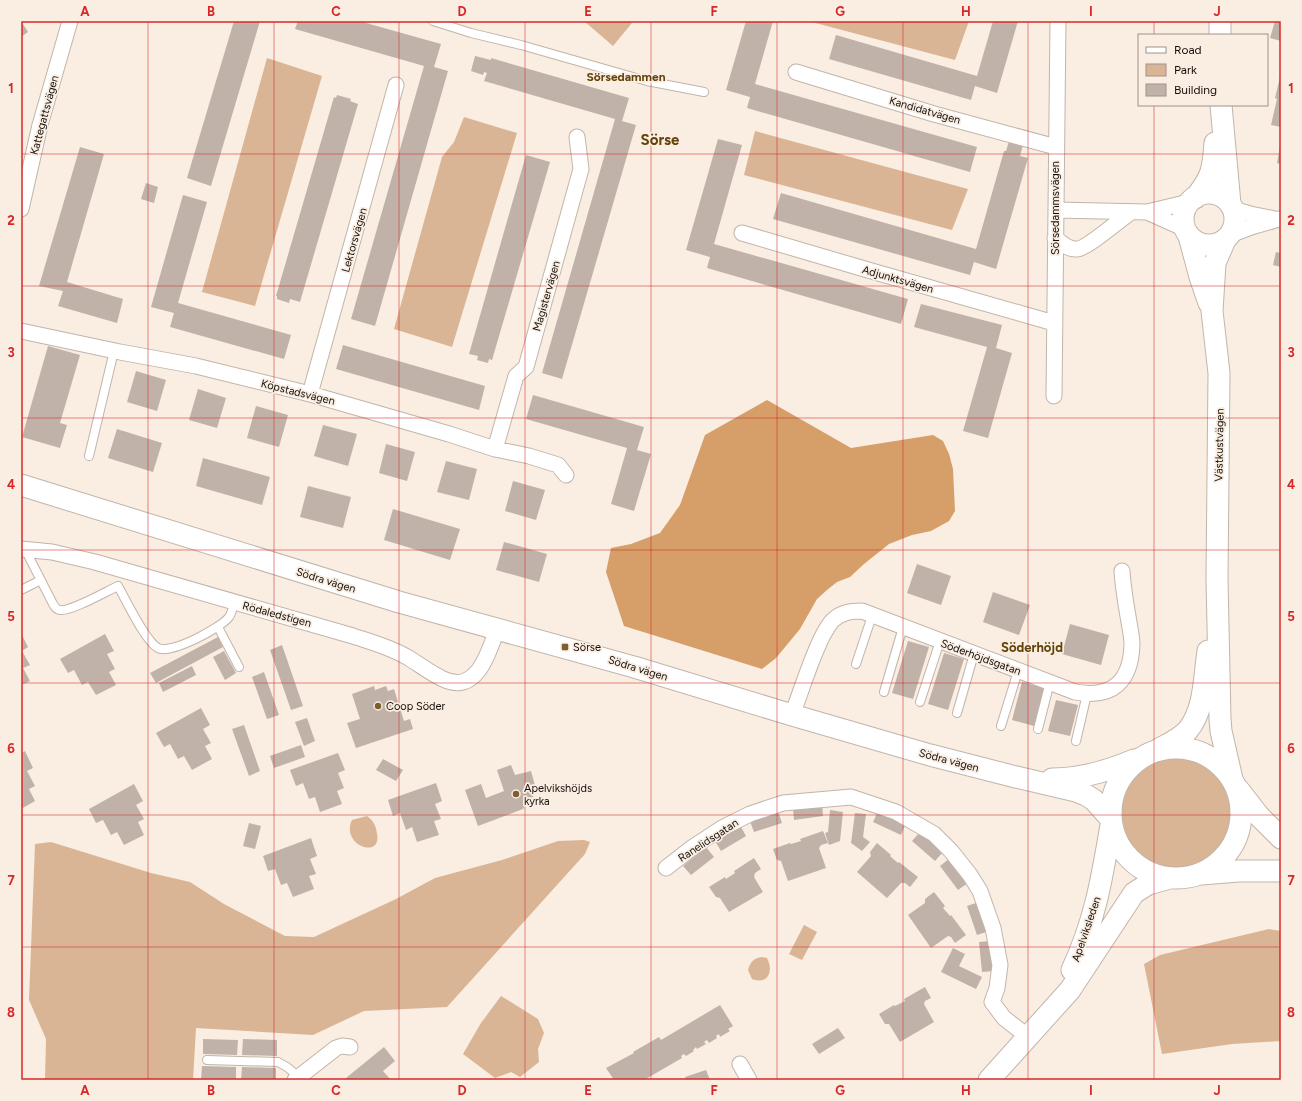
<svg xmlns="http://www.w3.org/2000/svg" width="1302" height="1101" viewBox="0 0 1302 1101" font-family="Figtree,sans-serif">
<rect width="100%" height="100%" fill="#faede1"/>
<path fill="#d9b595" d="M 584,21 L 630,21 L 632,23 L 613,46 Z
M 808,21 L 969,21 L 955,60 Z
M 267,58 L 322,76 L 255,306 L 202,292 Z
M 464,117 L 517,133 L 452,347 L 394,329 L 442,157 L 454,142 Z
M 755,131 L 968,189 L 952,230 L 744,175 Z
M1117 812a58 58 0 1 1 116 0a58 58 0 1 1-116 0Z
M 367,816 C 374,821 376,826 377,834 C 382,860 340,845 352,820 Z
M 584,840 L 590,842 L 585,854 L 447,1007 L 364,1011 L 313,1035 L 196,1028 L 193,1080 L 45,1080 L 46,1039 L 29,1000 L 35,844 L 51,842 L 151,873 L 190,882 L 224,904 L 285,936 L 314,937 L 396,899 L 435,878 L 502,860 L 558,841 Z
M 804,925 L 817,932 L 802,960 L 789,954 Z
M 1269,929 L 1281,931 L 1281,1041 L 1232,1044 L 1162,1054 L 1144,964 L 1160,955 Z
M 762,957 L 767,958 C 774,971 768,985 752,979 L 748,970 C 750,962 754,958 762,957 Z
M 501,996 L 538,1019 L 544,1033 L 538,1049 L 539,1062 L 520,1077 L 511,1072 L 495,1078 L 463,1054 L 481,1023 Z"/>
<path fill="#d69e69" d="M 767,400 L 851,448 L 933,435 L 943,441 L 949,454 L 953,469 L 955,511 L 949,521 L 931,531 L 912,535 L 889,544 L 864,564 L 850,577 L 837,582 L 827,590 L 817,599 L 800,629 L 776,658 L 762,669 L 624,626 L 606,572 L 611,548 L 631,544 L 660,533 L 680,505 L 705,435 Z"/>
<path fill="#c1b2a9" d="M 21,21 L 28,32 L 21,37 Z
M 234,21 L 260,21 L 211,186 L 187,178 Z
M 298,21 L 359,21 L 441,44 L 434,67 L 448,71 L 375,326 L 351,319 L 424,66 L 295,29 Z
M 746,21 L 773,21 L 755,84 L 977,147 L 970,172 L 747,108 L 750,97 L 726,90 Z
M 993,21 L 1018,21 L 997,93 L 975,86 L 971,100 L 829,59 L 836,35 L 977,76 Z
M 1275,21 L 1281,21 L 1281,41 L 1270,38 Z
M 475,56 L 491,60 L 491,58 L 629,98 L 622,121 L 636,125 L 562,379 L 542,373 L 615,119 L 484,81 L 487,73 L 484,72 L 483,75 L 471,71 Z
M 1280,77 L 1281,77 L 1281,127 L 1271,125 L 1277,99 L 1275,98 Z
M 337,95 L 351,99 L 350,101 L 358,104 L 300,302 L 290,299 L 289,303 L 277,299 L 277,296 L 276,296 L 334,97 L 336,98 Z
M 718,139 L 742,145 L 714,244 L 908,299 L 901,324 L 707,268 L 710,257 L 686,250 Z
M 1009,141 L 1023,145 L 1020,156 L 1028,158 L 996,269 L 974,262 L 970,275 L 773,219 L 781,193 L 976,249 L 1004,151 L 1006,151 Z
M 1280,146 L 1281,146 L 1281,164 L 1277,163 Z
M 80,147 L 104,154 L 67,282 L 123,299 L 117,323 L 58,306 L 63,291 L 39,286 Z
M 526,155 L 550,162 L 492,360 L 489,359 L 488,363 L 477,360 L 478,356 L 469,354 Z
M 146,183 L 158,187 L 154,203 L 141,199 Z
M 183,195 L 207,202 L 178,303 L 291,335 L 284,359 L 170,327 L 174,313 L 151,307 Z
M 1276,252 L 1281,253 L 1281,267 L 1273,265 Z
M 921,304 L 1002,325 L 996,348 L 1012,353 L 988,438 L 963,431 L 987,347 L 914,327 Z
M 343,345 L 485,386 L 479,410 L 336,369 Z
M 48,346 L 80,355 L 60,423 L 67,425 L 60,448 L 22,437 Z
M 136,371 L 166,380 L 157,411 L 127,402 Z
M 198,389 L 226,398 L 217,428 L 189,420 Z
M 533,395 L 644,427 L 637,450 L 651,454 L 634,511 L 611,504 L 627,448 L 526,419 Z
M 256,406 L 288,415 L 279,447 L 247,438 Z
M 323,425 L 357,434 L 348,466 L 314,456 Z
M 117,429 L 162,443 L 153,472 L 108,458 Z
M 386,444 L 415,452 L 407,481 L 379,473 Z
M 203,458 L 270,477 L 262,505 L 196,486 Z
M 446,461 L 477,469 L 469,500 L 437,492 Z
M 513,481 L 545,490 L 536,520 L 505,511 Z
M 308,486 L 351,497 L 343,528 L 300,517 Z
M 393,509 L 460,529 L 450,560 L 384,540 Z
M 504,542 L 547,554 L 539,582 L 496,570 Z
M 917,564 L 951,576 L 941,605 L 907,593 Z
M 993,592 L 1030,605 L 1019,635 L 983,622 Z
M 1070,624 L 1109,635 L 1101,665 L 1062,654 Z
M 21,633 L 28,647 L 22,651 L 30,665 L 23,668 L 30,681 L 21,685 Z
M 105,634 L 114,651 L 107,654 L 115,669 L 109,672 L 116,685 L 96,695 L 88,682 L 82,685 L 74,670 L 68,673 L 60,659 Z
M 218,637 L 223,647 L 156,683 L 150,673 Z
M 908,641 L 929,647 L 913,699 L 892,693 Z
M 282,645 L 303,706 L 291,710 L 270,650 Z
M 224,651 L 236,673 L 225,680 L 213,657 Z
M 944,653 L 964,659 L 948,710 L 928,704 Z
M 192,666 L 196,675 L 163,692 L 159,683 Z
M 264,672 L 279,715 L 267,719 L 252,677 Z
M 1022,682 L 1044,688 L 1034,726 L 1012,720 Z
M 374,686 L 375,690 L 386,686 L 388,691 L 394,689 L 404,721 L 410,719 L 413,729 L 356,748 L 347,723 L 360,719 L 352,694 Z
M 1056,700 L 1078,705 L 1070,736 L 1048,731 Z
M 201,708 L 210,725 L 203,729 L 211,743 L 205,746 L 212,759 L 192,770 L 184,756 L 178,759 L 170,744 L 164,747 L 156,733 Z
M 307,718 L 315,741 L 304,746 L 295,722 Z
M 244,725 L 260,771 L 249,776 L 232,729 Z
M 301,745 L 305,757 L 274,768 L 270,756 Z
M 25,751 L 33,768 L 27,771 L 35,786 L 29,789 L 35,801 L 21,809 L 21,753 Z
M 338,753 L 345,770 L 338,773 L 344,788 L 337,791 L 342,804 L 320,812 L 315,797 L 309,799 L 303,783 L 296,786 L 290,770 Z
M 383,759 L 403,770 L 396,781 L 376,770 Z
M 511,765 L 515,775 L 531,771 L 536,789 L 533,797 L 524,800 L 526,803 L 523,809 L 478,826 L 465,790 L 481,784 L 486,798 L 504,791 L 497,770 Z
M 436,783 L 442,801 L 435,804 L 441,819 L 434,821 L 439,835 L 417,842 L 412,827 L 406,830 L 400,813 L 393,816 L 388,800 Z
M 134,784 L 143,801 L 136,805 L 144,819 L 138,822 L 144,835 L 124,845 L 117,832 L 111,835 L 103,820 L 96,823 L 89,809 Z
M 822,804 L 823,816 L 794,820 L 793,808 Z
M 830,810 L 843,812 L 840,841 L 829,845 L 825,833 L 828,832 Z
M 778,811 L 782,823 L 754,832 L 750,821 Z
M 878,811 L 906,823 L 901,835 L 873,822 Z
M 855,813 L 866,814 L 863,837 L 870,842 L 862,851 L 851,843 Z
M 249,823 L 261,826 L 255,849 L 243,846 Z
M 740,825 L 746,836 L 721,851 L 715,841 Z
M 823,831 L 828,843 L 821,845 L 819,848 L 826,868 L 788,881 L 781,861 L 777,860 L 773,849 L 790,843 L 791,844 L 801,841 L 800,839 Z
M 920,832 L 943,852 L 935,861 L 912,841 Z
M 311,838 L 317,856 L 310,859 L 316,874 L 309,876 L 314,889 L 293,897 L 287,883 L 281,885 L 275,869 L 268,871 L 263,856 Z
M 877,843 L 891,855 L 890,856 L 898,863 L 899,862 L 918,877 L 910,887 L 905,883 L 901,883 L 887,898 L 857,872 L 871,856 L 870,852 Z
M 706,847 L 714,857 L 691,875 L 683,866 Z
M 754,858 L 761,869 L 755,873 L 754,877 L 763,892 L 729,912 L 720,898 L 716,897 L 709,887 L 725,877 L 726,879 L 735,873 L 734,871 Z
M 950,858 L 968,883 L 958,890 L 940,866 Z
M 934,892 L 945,906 L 943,908 L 950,916 L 951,915 L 966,935 L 955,943 L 951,937 L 948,936 L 931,948 L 908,915 L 925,903 L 925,899 Z
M 979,902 L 989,931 L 977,935 L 967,906 Z
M 991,941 L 994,971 L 982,972 L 979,942 Z
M 953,948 L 965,954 L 959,966 L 982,977 L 976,989 L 941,972 Z
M 925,987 L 931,998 L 925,1001 L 924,1004 L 934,1022 L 900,1042 L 889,1024 L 885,1024 L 879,1014 L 894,1005 L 895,1006 L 905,1001 L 904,999 Z
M 720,1005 L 733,1026 L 728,1029 L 730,1031 L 720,1037 L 719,1034 L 716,1036 L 717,1038 L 709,1043 L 707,1040 L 704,1042 L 706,1044 L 697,1049 L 696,1047 L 693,1050 L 694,1051 L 686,1056 L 684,1054 L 681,1056 L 682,1058 L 644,1080 L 614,1080 L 606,1068 L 634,1053 L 633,1052 L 659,1037 L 661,1040 Z
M 838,1028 L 845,1038 L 819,1054 L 812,1044 Z
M 203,1039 L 238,1040 L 237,1055 L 203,1054 Z
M 243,1039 L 277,1040 L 277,1056 L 242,1055 Z
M 384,1047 L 395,1061 L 383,1071 L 390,1079 L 347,1080 L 346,1078 Z
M 202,1066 L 236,1067 L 236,1080 L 201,1080 Z
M 242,1067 L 276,1068 L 276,1080 L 241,1080 Z
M 706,1070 L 710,1080 L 686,1080 L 685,1077 Z"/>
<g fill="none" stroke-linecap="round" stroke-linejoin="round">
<defs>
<path id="lane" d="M 433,21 L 471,33 L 521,45 L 647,81 L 704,92
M 89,456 L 114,351
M 27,549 L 28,555 L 53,604 C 55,607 57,610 60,610 C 70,612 107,591 118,586 C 126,600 145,641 158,648 C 170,655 221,628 229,617 C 232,613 233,607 234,602
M 21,590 L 41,580
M 218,627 L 239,667
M 856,664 L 872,616
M 884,692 L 903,627
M 920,702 L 940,641
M 957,713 L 974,654
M 1001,726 L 1018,671
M 1038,729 L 1050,682
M 1076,741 L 1087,694
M 207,1060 L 278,1062 L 287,1067 L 299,1077"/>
<path id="street" d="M 796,72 L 934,114 L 1056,147
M 21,209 L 40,125 L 70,21
M 1233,209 L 1250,214 L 1275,219
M 1056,210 L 1147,212 L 1189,202
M 1147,212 L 1185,229
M 742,233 L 868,270 L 1054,323
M 1230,235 L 1251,227 L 1279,219
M 1055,238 C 1062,243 1068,250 1077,249 C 1086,249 1121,219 1131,212
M 21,331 L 120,352 L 196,366 L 310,394 L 449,434 L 495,449 L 529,456 L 558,465 L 566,475
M 310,394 L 396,85
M 1054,396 L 1058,21
M 495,449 L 516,376 L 526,367 L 581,169 L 577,137
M 21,549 L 52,552 L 95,562 L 353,636 C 371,642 390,647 407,657 C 419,664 430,673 443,679 C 477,695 489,652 497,629
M 792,715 C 802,689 810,661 823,635 C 826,630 829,624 833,620 C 842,612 851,611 862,611 L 1075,692 C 1113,699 1131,681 1132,644 C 1132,637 1130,629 1129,622 C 1126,605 1123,588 1122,571
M 666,868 L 693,847 L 722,828 L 750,814 L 783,803 L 851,797 L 896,812 L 934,834 L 951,851 L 970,875 L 980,891 L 993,928 L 1000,965 L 997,988 L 992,1002 L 1004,1018 L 1027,1036
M 740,1064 L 749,1080
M 295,1080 L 336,1048 L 342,1046 L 350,1047"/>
<path id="secondary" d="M 1220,21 L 1220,35
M 1221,105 L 1230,204
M1183 219a26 26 0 1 1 52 0a26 26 0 1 1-52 0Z
M 1195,198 C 1212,177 1213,170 1215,143
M 1189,236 L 1200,277 L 1209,303
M 1225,240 L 1215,263 L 1212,311 L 1219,373 L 1217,579 L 1220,719 L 1221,731 L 1232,779
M 21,485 L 399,602 L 634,667 L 792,715 L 930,755 L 1016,777 L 1076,791 L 1086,795 L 1094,800 L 1110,818
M1111 813a65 65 0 1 1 130 0a65 65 0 1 1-130 0Z
M 1159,749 C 1169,744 1180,739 1188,730 C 1205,709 1204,677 1208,651
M 1052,779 C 1081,779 1108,771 1134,760
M 1238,789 L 1259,816 L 1281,838
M 1202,874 L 1238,871 L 1281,871
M 1072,970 C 1095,921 1102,878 1111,825
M 989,1080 L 1070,990 L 1134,893 L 1148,884 L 1170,878"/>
</defs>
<use href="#lane" stroke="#c1b5aa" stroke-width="10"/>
<use href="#street" stroke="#c1b5aa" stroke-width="17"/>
<use href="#secondary" stroke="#c1b5aa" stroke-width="23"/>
<use href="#lane" stroke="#fff" stroke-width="8"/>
<use href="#street" stroke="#fff" stroke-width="15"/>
<use href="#secondary" stroke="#fff" stroke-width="21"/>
</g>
<path fill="none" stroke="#d62828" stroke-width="1" stroke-opacity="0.55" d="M 148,21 L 148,1080M 274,21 L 274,1080M 399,21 L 399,1080M 525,21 L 525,1080M 651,21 L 651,1080M 777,21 L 777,1080M 903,21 L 903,1080M 1028,21 L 1028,1080M 1154,21 L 1154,35M 1154,105 L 1154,1080M 21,154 L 1281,154M 21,286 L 1281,286M 21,418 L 1281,418M 21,550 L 1281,550M 21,683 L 1281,683M 21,815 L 1281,815M 21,947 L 1281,947"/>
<g fill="#7c5e32" stroke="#faede1" stroke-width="1.5">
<rect x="561" y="643" width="8" height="8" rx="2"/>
<circle cx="378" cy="706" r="4"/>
<circle cx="516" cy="794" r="4"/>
</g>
<g text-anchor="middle" stroke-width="3.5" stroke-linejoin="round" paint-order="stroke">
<g font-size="11" fill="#140f0c" stroke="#faede1">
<text transform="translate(925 110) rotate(16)" y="4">Kandidatvägen</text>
<text transform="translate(44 115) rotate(-75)" y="4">Kattegattsvägen</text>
<text transform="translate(1055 208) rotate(-90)" y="4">Sörsedammsvägen</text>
<text transform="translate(354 240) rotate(-74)" y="4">Lektorsvägen</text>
<text transform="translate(898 279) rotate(16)" y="4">Adjunktsvägen</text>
<text transform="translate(546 296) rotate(-74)" y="4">Magistervägen</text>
<text transform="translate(298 392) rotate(14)" y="4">Köpstadsvägen</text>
<text transform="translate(1219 445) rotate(-89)" y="4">Västkustvägen</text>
<text transform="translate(326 580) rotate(17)" y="4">Södra vägen</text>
<text transform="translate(277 614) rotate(15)" y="4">Rödaledstigen</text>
<text transform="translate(981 657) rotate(20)" y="4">Söderhöjdsgatan</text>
<text transform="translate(638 668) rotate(17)" y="4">Södra vägen</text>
<text transform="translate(949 760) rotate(15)" y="4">Södra vägen</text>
<text transform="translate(708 840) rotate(-33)" y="4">Ranelidsgatan</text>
<text transform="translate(1086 929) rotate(-71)" y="4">Apelviksleden</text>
</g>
<g font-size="11" fill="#140f0c" stroke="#faede1" text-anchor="start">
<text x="573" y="651">Sörse</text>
<text x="386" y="710">Coop Söder</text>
<text x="524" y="792">Apelvikshöjds<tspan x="524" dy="13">kyrka</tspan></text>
</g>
<g font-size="12" font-weight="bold" fill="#62420a" stroke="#faede1">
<text x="626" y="81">Sörsedammen</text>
</g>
<g font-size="13" font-weight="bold" fill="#62420a" stroke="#faede1">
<text x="1032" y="652">Söderhöjd</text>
</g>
<g font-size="15" font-weight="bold" fill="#62420a" stroke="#faede1">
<text x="660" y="145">Sörse</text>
</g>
</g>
<rect width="1302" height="1101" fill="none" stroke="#faede1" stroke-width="44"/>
<rect x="1138" y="34" width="130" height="72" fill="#faede1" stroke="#9e948c"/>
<rect x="1146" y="47" width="20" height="6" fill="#ffffff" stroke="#9e948c"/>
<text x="1174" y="54" font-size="12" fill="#140f0c">Road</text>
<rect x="1146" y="64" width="20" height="12" fill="#d9b595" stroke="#9e948c"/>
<text x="1174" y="74" font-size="12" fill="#140f0c">Park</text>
<rect x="1146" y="84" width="20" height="12" fill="#c1b2a9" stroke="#9e948c"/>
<text x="1174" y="94" font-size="12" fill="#140f0c">Building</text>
<rect x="22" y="22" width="1258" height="1057" fill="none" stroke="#d62828" stroke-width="1.5"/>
<g font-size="13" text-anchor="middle" font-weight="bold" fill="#d62828">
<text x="85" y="16">A</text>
<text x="211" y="16">B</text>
<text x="336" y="16">C</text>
<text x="462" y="16">D</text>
<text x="588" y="16">E</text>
<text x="714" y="16">F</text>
<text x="840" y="16">G</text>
<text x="966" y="16">H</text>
<text x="1091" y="16">I</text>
<text x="1217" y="16">J</text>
<text x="11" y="93">1</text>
<text x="1291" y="93">1</text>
<text x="11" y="225">2</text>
<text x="1291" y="225">2</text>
<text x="11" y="357">3</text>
<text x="1291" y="357">3</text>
<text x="11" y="489">4</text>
<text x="1291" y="489">4</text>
<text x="11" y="621">5</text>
<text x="1291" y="621">5</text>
<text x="11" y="753">6</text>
<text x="1291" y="753">6</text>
<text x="11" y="885">7</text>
<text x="1291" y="885">7</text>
<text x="11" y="1017">8</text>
<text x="1291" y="1017">8</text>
<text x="85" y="1095">A</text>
<text x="211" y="1095">B</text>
<text x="336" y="1095">C</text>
<text x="462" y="1095">D</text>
<text x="588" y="1095">E</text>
<text x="714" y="1095">F</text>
<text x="840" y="1095">G</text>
<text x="966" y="1095">H</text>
<text x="1091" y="1095">I</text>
<text x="1217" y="1095">J</text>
</g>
</svg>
